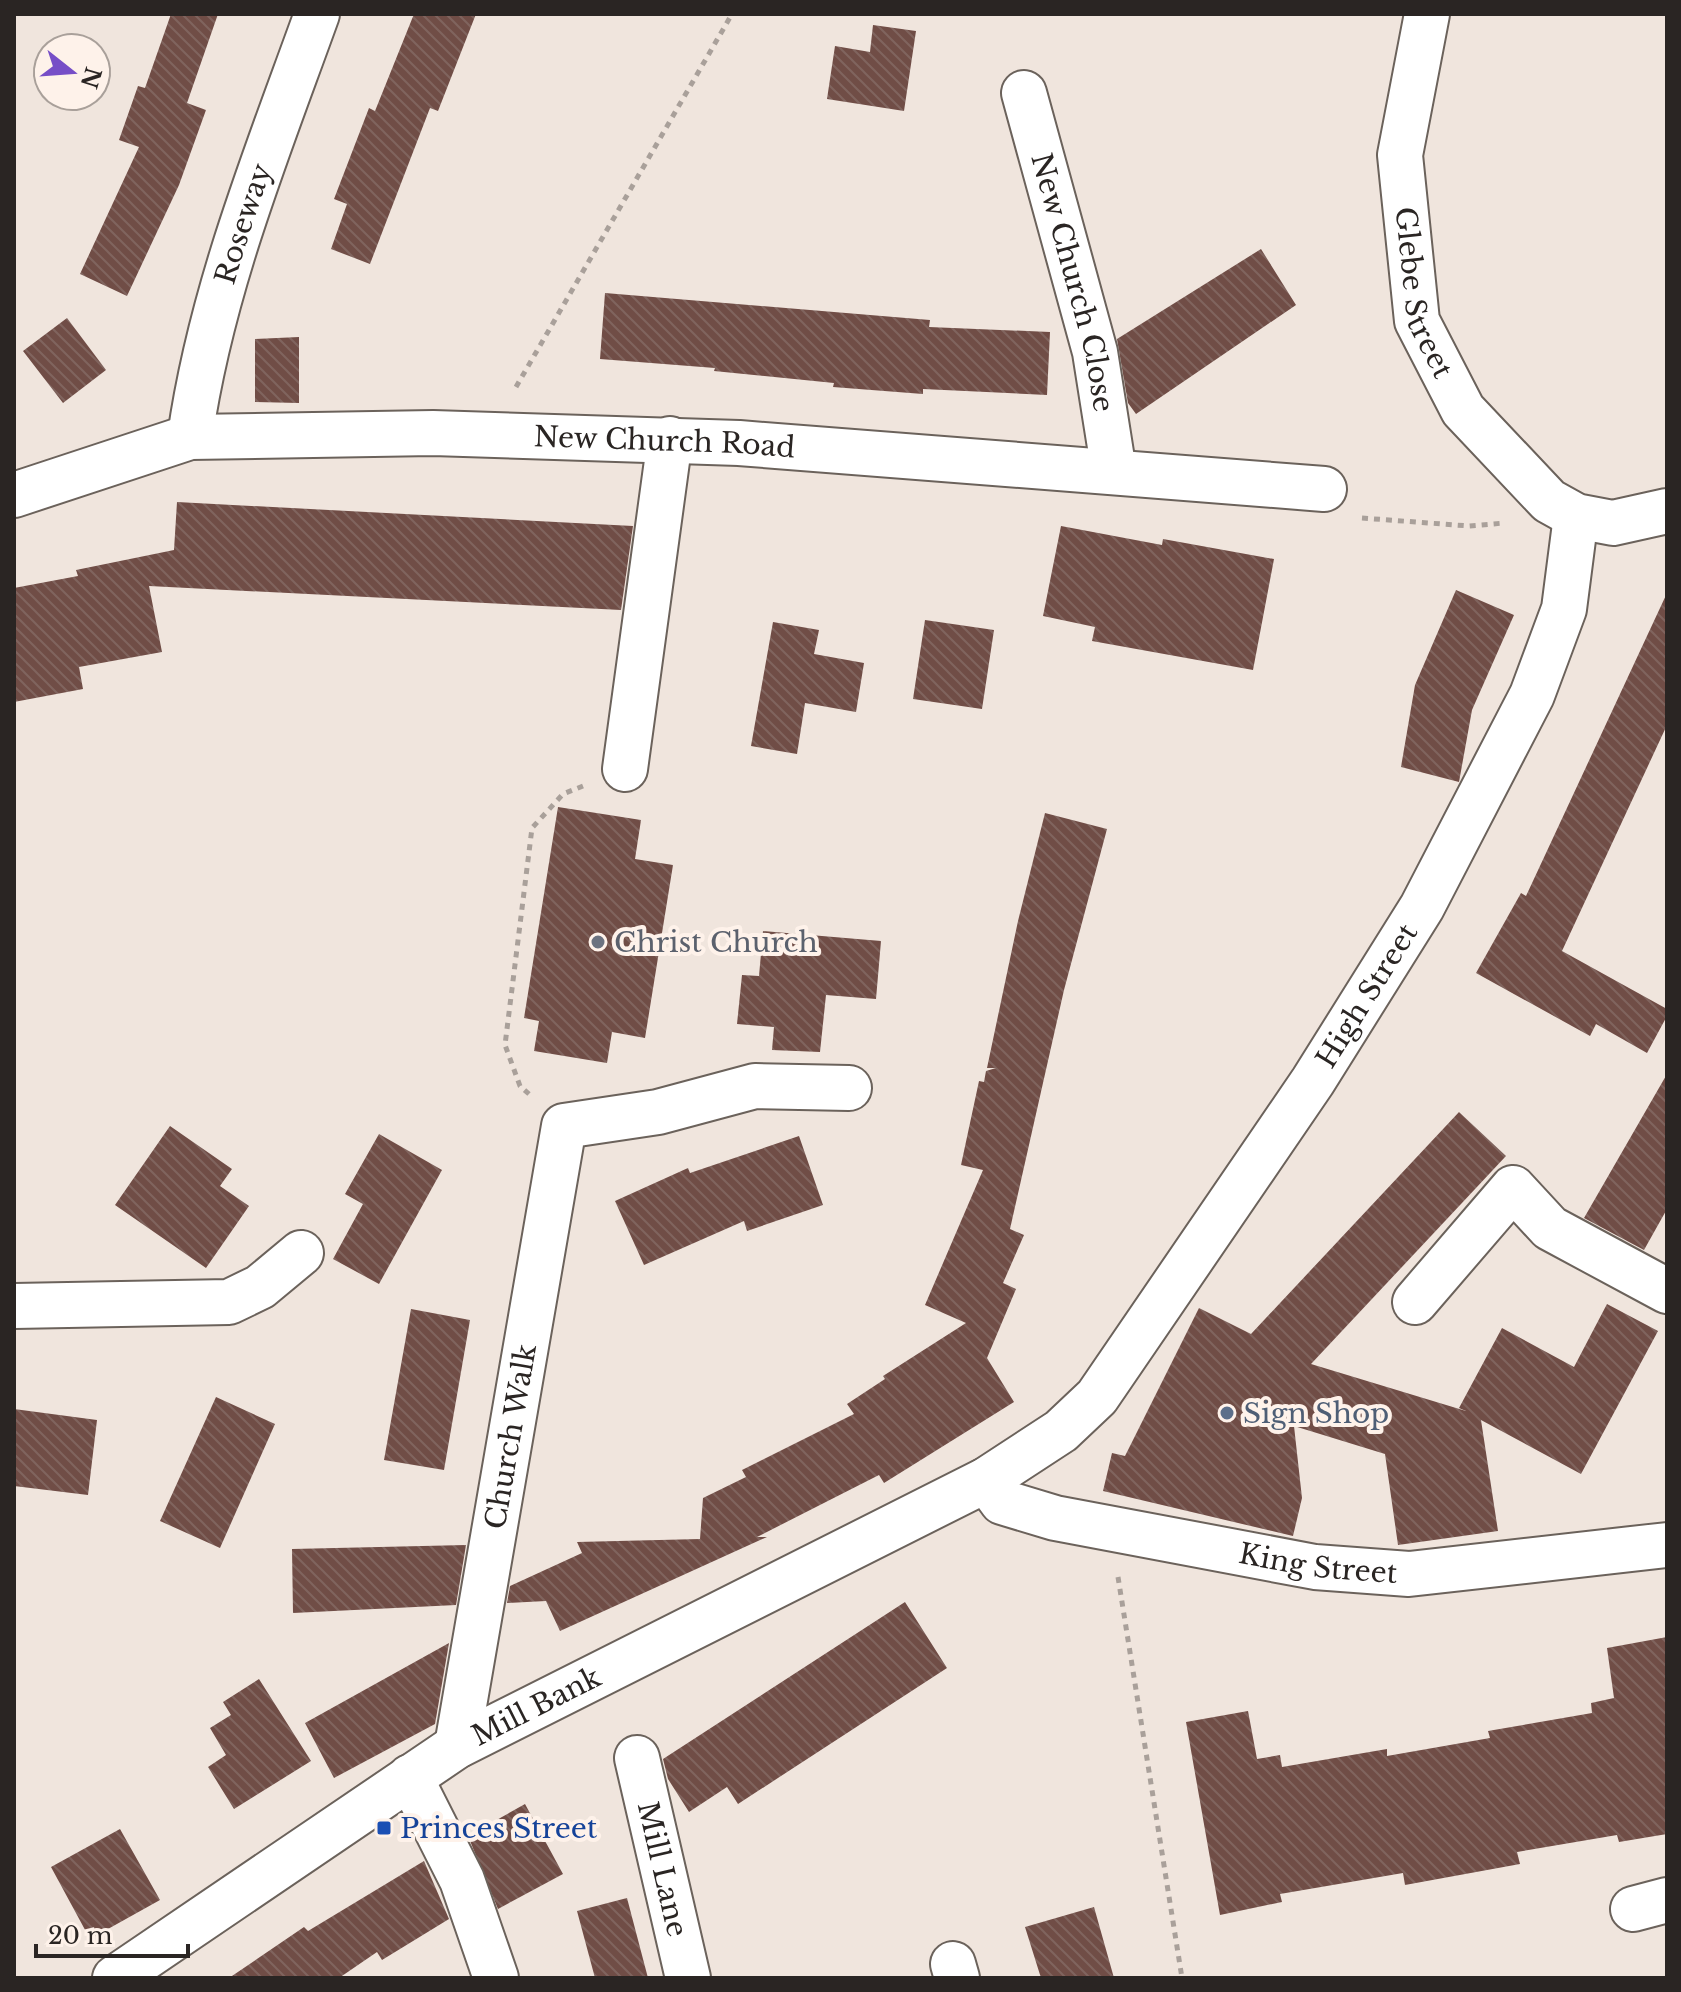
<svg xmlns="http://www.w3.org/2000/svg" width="1681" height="1992" viewBox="0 0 1681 1992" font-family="'Libre Baskerville',serif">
<defs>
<pattern id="building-back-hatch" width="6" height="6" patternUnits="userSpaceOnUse" patternTransform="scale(2)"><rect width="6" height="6" fill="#704d46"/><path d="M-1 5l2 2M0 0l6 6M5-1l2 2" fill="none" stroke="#80645e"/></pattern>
</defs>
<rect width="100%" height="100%" fill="#f0e5dd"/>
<path fill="url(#building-back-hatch)" d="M 171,14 L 218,14 L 187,103 L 206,110 L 179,185 L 127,296 L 80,274 L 139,147 L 119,140 L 138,86 L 145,88 Z
M 414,14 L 476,14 L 438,111 L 430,108 L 370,264 L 331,249 L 347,204 L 334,199 L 369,108 L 375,111 Z
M 873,25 L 916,31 L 904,111 L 827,99 L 835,46 L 870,52 Z
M 1261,249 L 1296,305 L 1136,414 L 1128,403 L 1117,339 Z
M 605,293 L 930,320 L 929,327 L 1050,332 L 1047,395 L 923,389 L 923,394 L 833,387 L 834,383 L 714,371 L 715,368 L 600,359 Z
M 67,318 L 106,370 L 63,403 L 23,351 Z
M 299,337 L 299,403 L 255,402 L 255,339 Z
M 177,502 L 633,526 L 621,610 L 149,586 L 162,652 L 79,667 L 83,689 L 14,702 L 14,588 L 78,576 L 76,570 L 174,550 Z
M 1061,526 L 1162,545 L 1163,539 L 1274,559 L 1253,670 L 1092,641 L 1095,627 L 1043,616 Z
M 1456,590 L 1514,615 L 1472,710 L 1459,782 L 1401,767 L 1415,685 Z
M 1667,593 L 1667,725 L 1562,951 L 1667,1009 L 1667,1016 L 1647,1053 L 1596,1024 L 1590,1036 L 1476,973 L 1521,893 L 1526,896 Z
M 925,620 L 994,630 L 982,709 L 913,699 Z
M 773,622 L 819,630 L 814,654 L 864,663 L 856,712 L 805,703 L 797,754 L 751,746 Z
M 558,807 L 641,820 L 635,859 L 673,865 L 645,1038 L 612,1032 L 607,1063 L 534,1051 L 539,1021 L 524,1018 Z
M 1045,813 L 1107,829 L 1064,990 L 1010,1229 L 1024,1235 L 1003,1283 L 1016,1289 L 987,1358 L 1014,1402 L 884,1483 L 879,1475 L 757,1537 L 767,1537 L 560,1631 L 546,1601 L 507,1603 L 510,1586 L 582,1553 L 577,1542 L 700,1539 L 703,1498 L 746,1477 L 742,1470 L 854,1414 L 847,1404 L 885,1379 L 883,1376 L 966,1323 L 925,1305 L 983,1170 L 961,1165 L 979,1081 L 984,1082 L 986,1071 L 996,1068 L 987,1068 L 1018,921 Z
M 763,931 L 881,941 L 876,999 L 826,995 L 820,1052 L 772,1050 L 774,1027 L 737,1024 L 742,975 L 759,976 Z
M 1667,1074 L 1667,1209 L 1644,1250 L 1584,1218 Z
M 1459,1112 L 1506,1156 L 1311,1364 L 1466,1411 L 1459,1408 L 1502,1328 L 1574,1367 L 1607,1304 L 1658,1331 L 1581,1474 L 1481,1420 L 1498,1531 L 1398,1545 L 1385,1454 L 1294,1426 L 1302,1498 L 1293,1536 L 1103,1491 L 1112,1453 L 1125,1456 L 1199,1308 L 1251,1334 Z
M 170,1126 L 232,1169 L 220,1186 L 249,1206 L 206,1268 L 115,1205 Z
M 379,1134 L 442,1170 L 379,1284 L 333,1259 L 363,1204 L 345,1194 Z
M 799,1136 L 823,1205 L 747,1231 L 744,1221 L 644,1265 L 615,1201 L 688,1168 L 690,1173 Z
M 411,1309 L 470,1320 L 444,1470 L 384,1460 Z
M 216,1397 L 275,1424 L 220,1548 L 160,1521 Z
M 14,1409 L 97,1420 L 88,1495 L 14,1486 Z
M 466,1545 L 456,1605 L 293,1613 L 292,1549 Z
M 905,1602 L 947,1668 L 738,1804 L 727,1787 L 689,1812 L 668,1779 L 663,1759 Z
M 1667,1637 L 1667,1834 L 1619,1842 L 1617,1835 L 1517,1852 L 1520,1864 L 1405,1885 L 1403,1873 L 1280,1894 L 1282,1902 L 1220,1915 L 1186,1722 L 1248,1711 L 1257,1759 L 1280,1755 L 1282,1767 L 1387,1749 L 1387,1756 L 1490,1738 L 1488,1731 L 1592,1713 L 1591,1703 L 1614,1698 L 1607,1648 Z
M 449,1643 L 435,1724 L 334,1778 L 305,1723 Z
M 259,1679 L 311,1761 L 234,1809 L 208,1767 L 226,1755 L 210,1728 L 231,1715 L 223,1702 Z
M 525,1804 L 563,1874 L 498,1909 L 468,1836 Z
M 120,1829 L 160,1900 L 90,1939 L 51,1867 Z
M 424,1861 L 449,1919 L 382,1960 L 377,1952 L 339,1978 L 229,1978 L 304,1927 L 308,1931 Z
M 627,1898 L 648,1978 L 595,1978 L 577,1911 Z
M 1094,1907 L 1114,1978 L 1041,1978 L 1025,1927 Z"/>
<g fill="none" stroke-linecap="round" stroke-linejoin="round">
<defs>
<g id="minor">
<path id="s1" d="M 1427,14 L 1400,155 L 1417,321 L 1463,410 L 1549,501 L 1576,516 L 1613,523 L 1667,511"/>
<path id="s2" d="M 1024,93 L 1095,352 L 1114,472"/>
<path id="s3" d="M 190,437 C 211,290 267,153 317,14"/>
<path id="s4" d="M 14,495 L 190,437 L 433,433 L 739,443 L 1324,489"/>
<path d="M 625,769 L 670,439"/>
<path d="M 1415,1302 L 1513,1188 L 1550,1228 L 1667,1291"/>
<path d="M 14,1306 L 229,1302 L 260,1287 L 301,1253"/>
<path id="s5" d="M 986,1480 L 1002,1502 L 1055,1518 L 1315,1567 L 1409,1574 L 1667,1545"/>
<path id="s6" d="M 457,1746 L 564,1126 L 658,1112 L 755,1086 L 849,1088"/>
<path id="s7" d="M 637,1758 L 688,1978"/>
<path d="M 410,1777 L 462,1880 L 496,1978"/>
<path d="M 1633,1909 L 1667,1900"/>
<path d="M 953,1964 L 957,1978"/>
<path id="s8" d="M 115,1978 L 457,1746 L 986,1480 L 1061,1431 L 1097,1397 L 1313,1081 L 1422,907 L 1532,695 L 1564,609 L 1576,516"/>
</g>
</defs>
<use href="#minor" stroke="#6b625b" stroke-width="48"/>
<path stroke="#a9a09a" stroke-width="5" stroke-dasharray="6 6" stroke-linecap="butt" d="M 516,387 L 732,14
M 1362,518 L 1469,526 L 1504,523
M 529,1094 L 520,1086 L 505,1045 L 532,828 L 563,794 L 583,786
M 1118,1577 L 1182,1978"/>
<use href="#minor" stroke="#fff" stroke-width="44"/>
</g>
<circle fill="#6b7280" stroke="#fef2ea" stroke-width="3" cx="598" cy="942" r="8"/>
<circle fill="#5c6f8a" stroke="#fef2ea" stroke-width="3" cx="1227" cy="1413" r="8"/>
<rect fill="#1a4fb4" stroke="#fef2ea" stroke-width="3" x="376" y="1820" width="16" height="16" rx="4"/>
<g text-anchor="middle" stroke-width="8" stroke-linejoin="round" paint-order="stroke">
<g font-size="28" fill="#2a2523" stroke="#fef2ea">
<text dy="10" stroke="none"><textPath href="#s3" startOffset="220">Roseway</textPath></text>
<text dy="10" stroke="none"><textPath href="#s2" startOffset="196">New Church Close</textPath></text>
<text dy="10" stroke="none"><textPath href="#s1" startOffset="284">Glebe Street</textPath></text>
<text dy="10" stroke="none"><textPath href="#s4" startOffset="660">New Church Road</textPath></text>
<text dy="10" stroke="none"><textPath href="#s8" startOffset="1628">High Street</textPath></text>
<text dy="10" stroke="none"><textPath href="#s6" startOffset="314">Church Walk</textPath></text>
<text dy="10" stroke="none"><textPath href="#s5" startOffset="350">King Street</textPath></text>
<text dy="10" stroke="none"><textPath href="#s8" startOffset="502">Mill Bank</textPath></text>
<text dy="10" stroke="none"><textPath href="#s7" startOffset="114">Mill Lane</textPath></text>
</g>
<g font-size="28" fill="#5b616d" stroke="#fef2ea" text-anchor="start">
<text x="614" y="952">Christ Church</text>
</g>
<g font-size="28" fill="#4e5e75" stroke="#fef2ea" text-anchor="start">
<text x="1243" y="1423">Sign Shop</text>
</g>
<g font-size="28" fill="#164399" stroke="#fef2ea" text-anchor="start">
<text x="400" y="1838">Princes Street</text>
</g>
</g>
<rect width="1681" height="1992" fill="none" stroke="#2a2523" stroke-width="32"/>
<g transform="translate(72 72) rotate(107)"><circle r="38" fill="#fef2ea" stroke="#a9a09a" stroke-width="2"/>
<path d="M0-6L14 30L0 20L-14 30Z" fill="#764ec7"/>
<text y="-12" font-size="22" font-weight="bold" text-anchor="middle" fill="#2a2523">N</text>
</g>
<path d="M36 1944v12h152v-12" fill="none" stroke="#2a2523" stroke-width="4"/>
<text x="48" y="1944" font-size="24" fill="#2a2523" stroke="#fef2ea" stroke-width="6" paint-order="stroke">20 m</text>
</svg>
